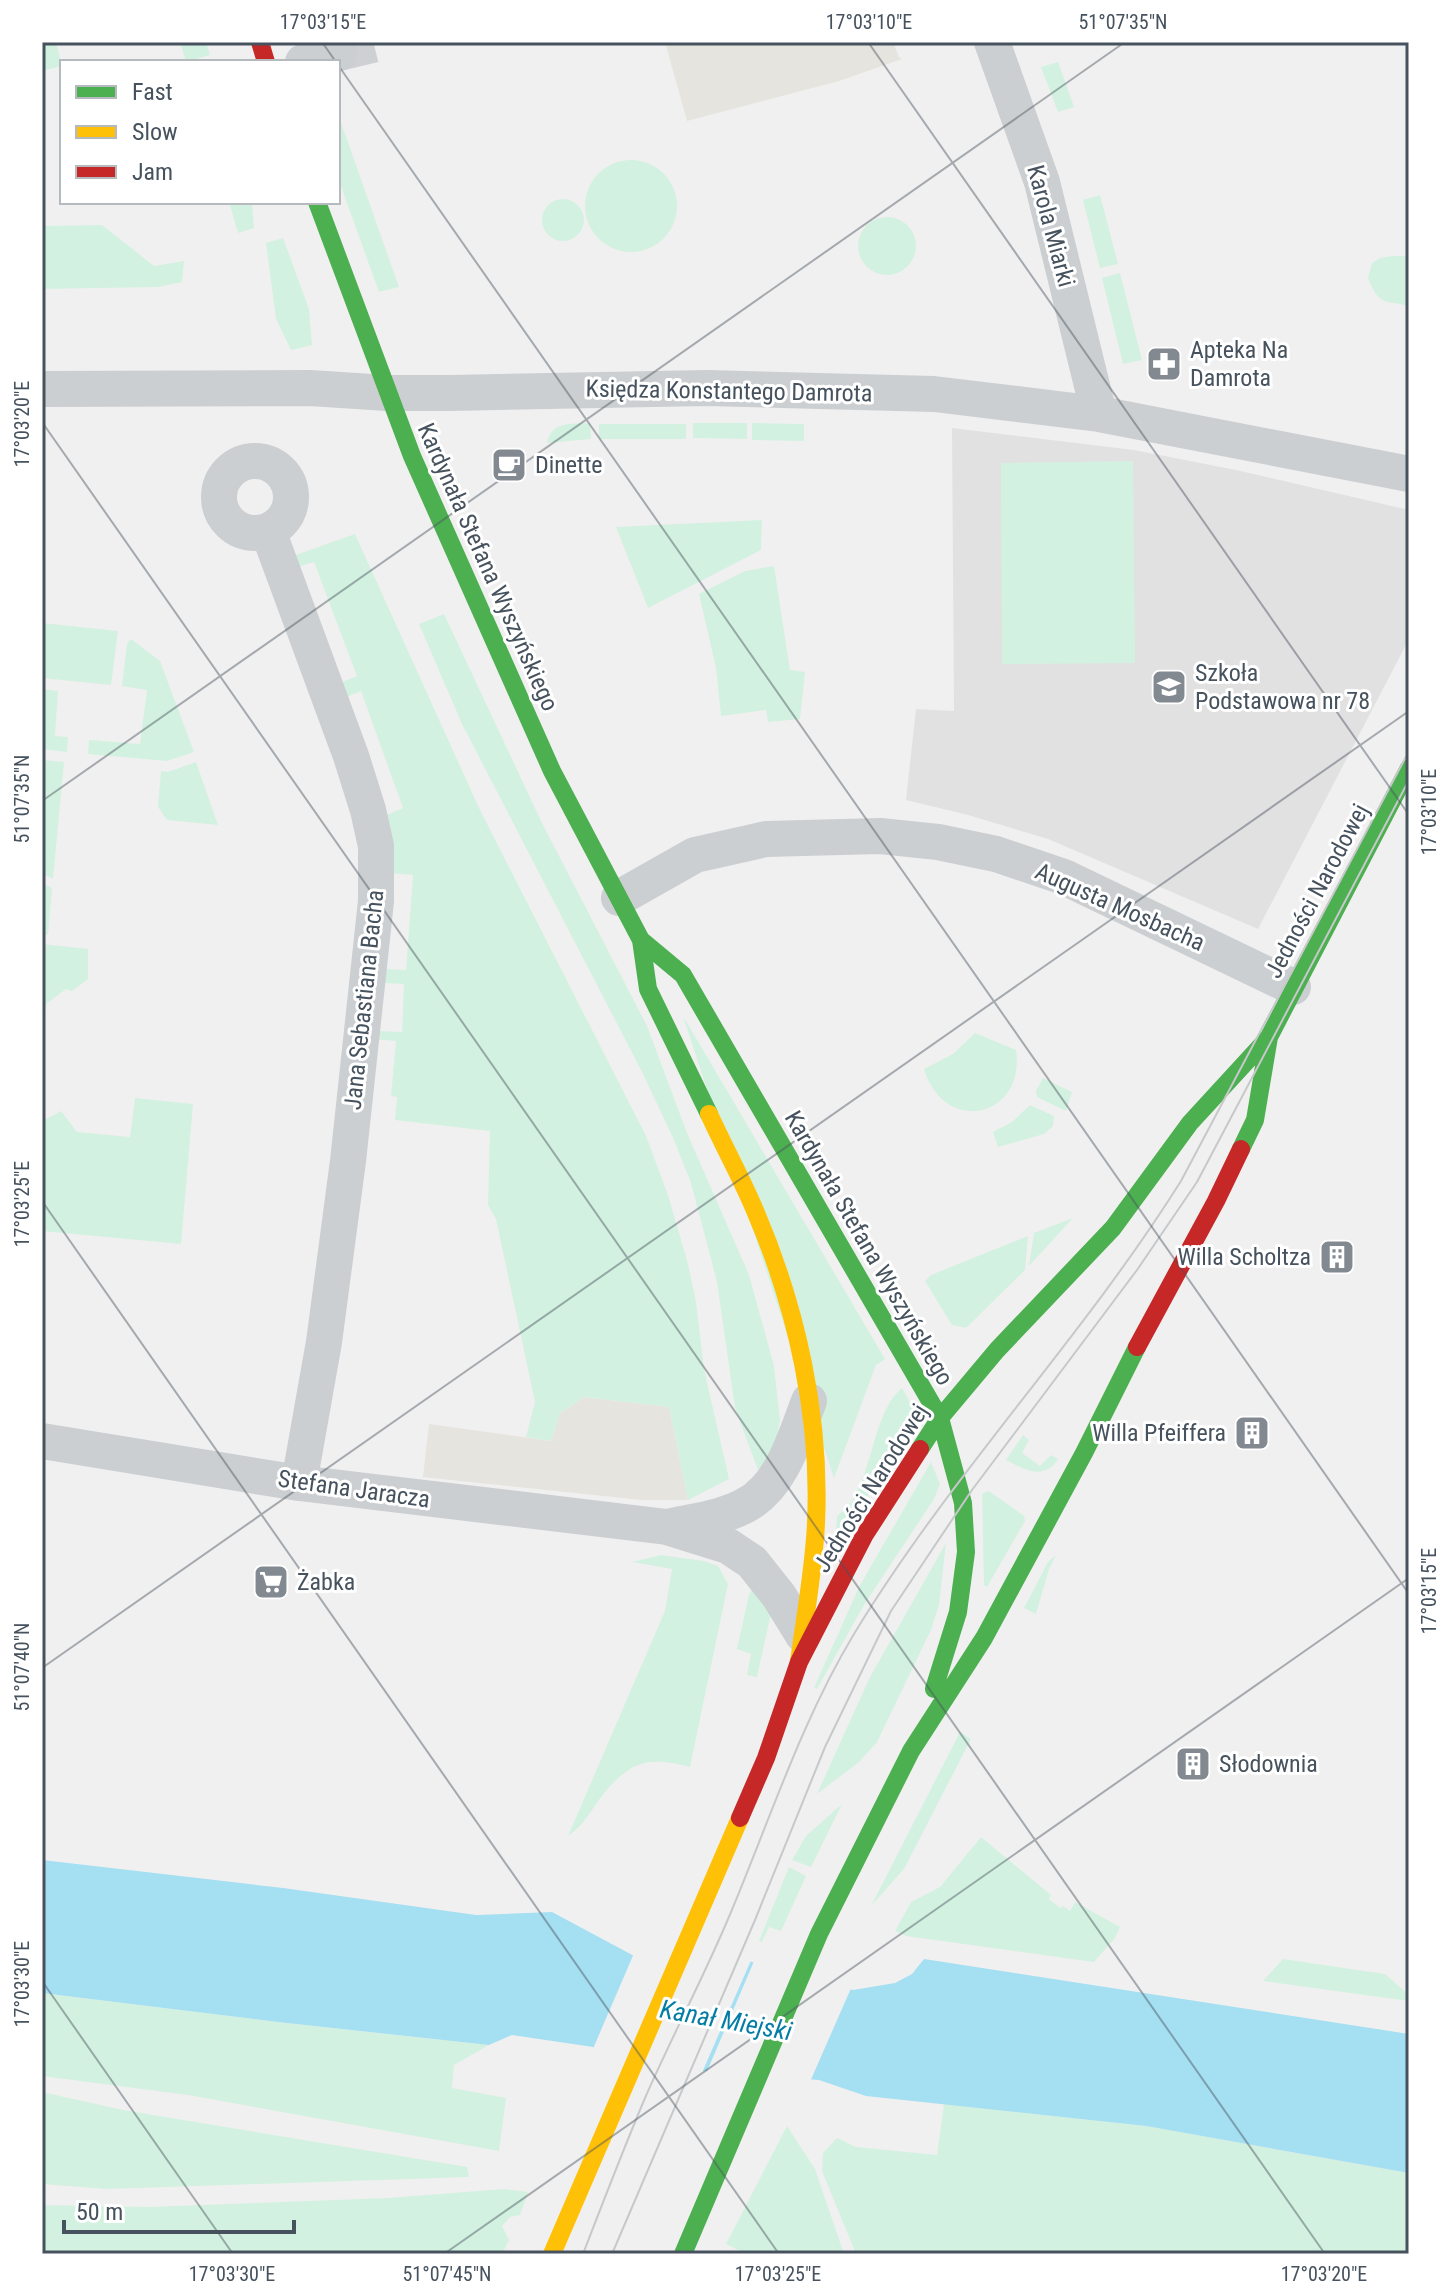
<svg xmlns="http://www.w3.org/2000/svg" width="1451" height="2296" viewBox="0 0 1451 2296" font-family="'Roboto Condensed',sans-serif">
<rect width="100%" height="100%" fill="#f1f0f0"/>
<path fill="#e6e4de" d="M 665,42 L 893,42 L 899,57 L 902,59 L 839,81 L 687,121 Z
M 584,1397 L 669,1407 L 688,1500 L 642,1500 L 423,1477 L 429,1424 L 551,1441 L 560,1413 Z"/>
<path fill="#e2e1e2" d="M 952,428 L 1134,450 L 1236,470 L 1409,510 L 1409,639 L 1258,929 L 1048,839 L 968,815 L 906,800 L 916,709 L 954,711 Z"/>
<path fill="#d3f1e0" d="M 42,42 L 56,42 L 62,66 L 42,71 Z
M 180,42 L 206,42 L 210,55 L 186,62 Z
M 1058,62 L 1074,107 L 1058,112 L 1041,67 Z
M 338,114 L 399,287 L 379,292 L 342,189 L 338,176 Z
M585 206a46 46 0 1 1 92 0a46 46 0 1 1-92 0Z
M 1100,195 L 1118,264 L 1100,268 L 1083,200 Z
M542 220a21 21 0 1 1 42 0a21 21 0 1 1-42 0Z
M 229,202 L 252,202 L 254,228 L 238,233 Z
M858 246a29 29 0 1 1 58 0a29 29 0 1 1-58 0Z
M 102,225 L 154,266 L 184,261 L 182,282 L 158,287 L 42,289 L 42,226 Z
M 283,238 L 309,309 L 312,345 L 291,350 L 276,319 L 266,243 Z
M 1392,256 L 1409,256 L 1409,306 C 1384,300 1379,306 1368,278 L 1372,263 L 1380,258 Z
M 1120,273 L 1142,360 L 1123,364 L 1102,278 Z
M 590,423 L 591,439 L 547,443 C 552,421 570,424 590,423 Z
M 693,423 L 747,423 L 747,439 L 693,438 Z
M 752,423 L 804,424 L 804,441 L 752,440 Z
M 599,424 L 686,424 L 686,439 L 599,439 Z
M 1133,461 L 1135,663 L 1002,664 L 1001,463 Z
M 762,520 L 761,550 L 648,608 L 616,527 Z
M 355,534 L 479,808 L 646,1136 L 668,1195 L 688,1264 L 696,1302 L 704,1369 L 729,1479 L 688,1500 L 669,1407 L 584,1397 L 560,1413 L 551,1441 L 526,1437 L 535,1402 L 496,1219 L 488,1205 L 490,1131 L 395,1120 L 397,1097 L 391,1096 L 396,1041 L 373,1039 L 379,1031 L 402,1032 L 404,984 L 382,983 L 383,969 L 406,970 L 413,875 L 389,873 L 384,816 L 403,808 L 361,691 L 342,699 L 335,685 L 357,676 L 314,562 L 294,568 L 290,557 Z
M 774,566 L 790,670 L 805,672 L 800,719 L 768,722 L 766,710 L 721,716 L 716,668 L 699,594 L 745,571 Z
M 444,614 L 542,823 L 647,1026 L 687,1133 L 749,1275 L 774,1366 L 780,1421 L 774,1452 L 758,1470 L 735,1408 L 717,1282 L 705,1236 L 691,1183 L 674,1140 L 642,1072 L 462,724 L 419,624 Z
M 42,623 L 118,631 L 111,685 L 42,678 Z
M 131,639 L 160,661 L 194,752 L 167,761 L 88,754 L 89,740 L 140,744 L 147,690 L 122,686 L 127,644 Z
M 42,689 L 58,691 L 55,736 L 68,737 L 67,752 L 42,749 Z
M 42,760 L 64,762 L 53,879 L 42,873 Z
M 196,762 L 218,825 L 167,820 L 158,807 L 161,771 L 168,772 Z
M 42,883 L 52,888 L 48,935 L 42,934 Z
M 42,944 L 88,949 L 88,979 L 72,991 L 66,989 L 46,1004 L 45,1012 L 42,1014 Z
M 683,1016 L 885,1359 L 876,1365 L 834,1478 Z
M 975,1033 L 1016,1050 C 1026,1118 944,1136 924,1069 L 953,1054 Z
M 1043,1078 L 1072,1092 L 1066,1111 L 1037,1097 L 1036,1091 Z
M 135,1098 L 193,1104 L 181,1244 L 42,1231 L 42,1121 L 61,1111 L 77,1132 L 130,1137 Z
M 1030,1105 L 1054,1116 L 1053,1126 L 1044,1134 L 998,1147 L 993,1132 L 1012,1122 Z
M 1073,1218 L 1029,1266 L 1034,1233 Z
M 1028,1236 L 1025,1270 L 966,1328 L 952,1325 L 925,1281 L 931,1275 Z
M 902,1388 L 917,1415 L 835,1550 L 837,1516 C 873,1494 869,1415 902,1388 Z
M 1023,1435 L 1029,1440 L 1022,1453 L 1040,1466 L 1051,1455 L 1058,1459 C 1044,1481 1024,1470 1006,1460 Z
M 931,1462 L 940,1484 L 934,1499 L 864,1605 L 817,1689 L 814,1688 L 859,1587 Z
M 989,1491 L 1024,1516 L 1025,1521 L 987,1587 L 984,1585 L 982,1494 Z
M 946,1543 L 939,1605 L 931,1630 L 877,1742 L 859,1762 L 817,1794 L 870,1677 Z
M 661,1555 L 704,1561 L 718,1566 L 728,1584 L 690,1767 C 647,1756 630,1761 601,1797 C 590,1812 584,1825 568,1836 L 665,1611 L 672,1569 L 632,1562 Z
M 1056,1555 L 1049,1569 L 1036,1614 L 1024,1608 L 1048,1562 Z
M 755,1584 L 771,1613 L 757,1677 L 747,1675 L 751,1654 L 737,1649 L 749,1595 Z
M 960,1732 L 971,1739 L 904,1869 L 871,1906 Z
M 842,1804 L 811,1867 L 792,1860 L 806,1836 Z
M 981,1837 L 1051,1895 L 1049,1899 L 1060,1908 L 1063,1906 L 1070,1911 L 1075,1902 L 1120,1927 L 1115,1938 L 1094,1962 L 906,1936 L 895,1931 L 911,1902 L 940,1887 Z
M 789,1867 L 806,1876 L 781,1931 L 769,1927 L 762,1942 L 759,1941 Z
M 1283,1959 L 1385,1974 L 1409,1995 L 1409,2001 L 1263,1981 Z
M 42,1993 L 278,2022 L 489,2045 L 454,2065 L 452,2088 L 506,2098 L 499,2151 L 188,2095 L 42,2076 Z
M 42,2092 L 123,2110 L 467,2167 L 469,2177 L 107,2189 L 42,2184 Z
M 944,2104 L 1146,2126 L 1409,2173 L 1409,2254 L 856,2254 L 822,2171 L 823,2153 L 837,2138 L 856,2147 L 937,2155 Z
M 787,2126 L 815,2169 L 844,2254 L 746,2254 L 726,2244 Z
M 504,2189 L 528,2192 L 520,2215 L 510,2217 L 502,2226 L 509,2240 L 502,2254 L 42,2254 L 42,2205 L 148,2207 L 388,2198 Z"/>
<path fill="#a5dff2" d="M 42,1860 L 283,1888 L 476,1915 L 552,1912 L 636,1957 L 662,1937 L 853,1990 L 895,1983 L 912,1974 L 924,1959 L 1409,2034 L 1409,2173 L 1146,2126 L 866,2096 L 819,2080 L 691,2070 L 610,2068 L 593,2047 L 512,2035 L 489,2045 L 278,2022 L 42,1993 Z"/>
<path fill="#f1f0f0" d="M 661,1934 L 752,1958 L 701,2075 L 609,2072 L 592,2051 L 635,1951 Z
M 755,1959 L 852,1986 L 809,2084 L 705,2076 Z"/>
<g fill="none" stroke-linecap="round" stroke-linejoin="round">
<path stroke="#cfd0d3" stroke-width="36" stroke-dasharray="36 18" stroke-linecap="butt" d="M 339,53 L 384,42"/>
<path stroke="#cccfd1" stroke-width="36" d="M 992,42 L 1042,182 L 1099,414
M 303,62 L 339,53
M 42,389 L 310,388 L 387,393 L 450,393 L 707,388 L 934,394 L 1099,414 L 1409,474
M219 497a36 36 0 1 1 72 0a36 36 0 1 1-72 0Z
M 268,531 L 351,756 L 368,810 L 376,846 L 376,901 L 348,1161 L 324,1342 L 299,1483
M 619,898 L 695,855 L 766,839 L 880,836 L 938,842 L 996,854 L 1064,877 L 1293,987
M 42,1441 L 299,1483 L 667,1527 L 728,1546 L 752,1562 L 779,1596 L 803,1635
M 668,1527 C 693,1521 723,1518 746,1505 C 782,1486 795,1437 809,1401"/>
<path stroke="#4caf50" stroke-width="18" d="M 317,202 L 412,456 L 552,771 L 641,940 L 648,989 L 709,1114
M 641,940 L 683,975 L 940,1418 L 963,1503 L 966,1552 L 958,1612 L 934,1689
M 1241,1149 L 1255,1120 L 1269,1037 L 1409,768
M 920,1449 L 940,1418 L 997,1350 L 1113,1228 L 1190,1123 L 1269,1037
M 683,2254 L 819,1934 L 911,1751 L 984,1638 L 1084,1453 L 1137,1347"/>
<path stroke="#ffc107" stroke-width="18" d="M 709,1114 C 724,1147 742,1179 756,1213 C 797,1309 821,1418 816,1523 C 814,1569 805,1616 799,1662
M 552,2254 L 740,1818"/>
<path stroke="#c62828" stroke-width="18" d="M 260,42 L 266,62
M 1137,1347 L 1216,1201 L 1241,1149
M 740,1818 L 766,1758 L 799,1662 L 864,1536 L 920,1449"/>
<path stroke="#c6c8ca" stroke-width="2" d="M 583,2254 C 603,2202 623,2150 645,2098 C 672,2036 705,1975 731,1912 C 770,1819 802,1720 854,1634 C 951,1474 1082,1339 1181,1181 L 1409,751
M 612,2254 L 755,1920 L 825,1747 L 891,1611 L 972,1490 L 1137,1270 L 1197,1182 L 1409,780"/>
</g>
<path fill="none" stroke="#46525e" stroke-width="2" stroke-opacity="0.45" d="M 322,42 L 336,62M 868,42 L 1409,815M 338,65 L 1409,1594M 42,422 L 1325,2254M 42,801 L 1125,42M 42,1201 L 779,2254M 42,1668 L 1409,711M 42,1981 L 233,2254M 444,2254 L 1409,1578"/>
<defs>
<symbol id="pharmacy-square" viewBox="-11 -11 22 22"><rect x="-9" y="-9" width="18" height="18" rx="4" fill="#828991" stroke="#fff"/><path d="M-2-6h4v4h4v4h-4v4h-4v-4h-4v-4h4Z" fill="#fff"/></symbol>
<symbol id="cafe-square" viewBox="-11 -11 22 22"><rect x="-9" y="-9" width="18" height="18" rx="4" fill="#828991" stroke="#fff"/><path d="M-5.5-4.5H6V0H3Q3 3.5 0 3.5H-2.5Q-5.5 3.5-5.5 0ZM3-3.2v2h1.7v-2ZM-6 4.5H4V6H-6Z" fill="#fff"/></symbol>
<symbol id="school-square" viewBox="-11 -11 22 22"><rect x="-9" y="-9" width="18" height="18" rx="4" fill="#828991" stroke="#fff"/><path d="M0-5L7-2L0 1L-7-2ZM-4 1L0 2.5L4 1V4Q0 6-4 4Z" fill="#fff"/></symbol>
<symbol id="building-square" viewBox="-11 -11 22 22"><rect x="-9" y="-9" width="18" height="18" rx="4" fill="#828991" stroke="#fff"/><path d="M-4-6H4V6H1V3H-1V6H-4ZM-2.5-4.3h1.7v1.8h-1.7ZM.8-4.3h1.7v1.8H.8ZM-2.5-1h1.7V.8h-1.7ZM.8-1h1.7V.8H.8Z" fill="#fff"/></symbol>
<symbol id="supermarket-square" viewBox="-11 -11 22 22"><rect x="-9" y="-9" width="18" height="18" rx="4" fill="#828991" stroke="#fff"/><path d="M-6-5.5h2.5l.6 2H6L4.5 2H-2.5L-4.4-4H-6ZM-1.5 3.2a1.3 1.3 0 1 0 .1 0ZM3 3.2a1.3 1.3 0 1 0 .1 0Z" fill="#fff"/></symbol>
</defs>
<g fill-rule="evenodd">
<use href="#pharmacy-square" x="1144" y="344" width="40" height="40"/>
<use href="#cafe-square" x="489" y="445" width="40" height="40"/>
<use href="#school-square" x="1149" y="667" width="40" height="40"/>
<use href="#building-square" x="1317" y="1237" width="40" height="40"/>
<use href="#building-square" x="1232" y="1413" width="40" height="40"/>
<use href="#supermarket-square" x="251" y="1562" width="40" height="40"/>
<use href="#building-square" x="1173" y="1744" width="40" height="40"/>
</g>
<g text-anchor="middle" stroke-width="6" stroke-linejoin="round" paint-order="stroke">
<g font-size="24" fill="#46525e" stroke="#fff">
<text transform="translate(1051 226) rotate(75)" y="8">Karola Miarki</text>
<text transform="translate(729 391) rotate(1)" y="8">Księdza Konstantego Damrota</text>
<text transform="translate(488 567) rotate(66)" y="8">Kardynała Stefana Wyszyńskiego</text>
<text transform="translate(1317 891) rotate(-62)" y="8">Jedności Narodowej</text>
<text transform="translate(1120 907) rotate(24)" y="8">Augusta Mosbacha</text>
<text transform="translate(364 1000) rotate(-84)" y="8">Jana Sebastiana Bacha</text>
<text transform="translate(869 1248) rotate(60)" y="8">Kardynała Stefana Wyszyńskiego</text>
<text transform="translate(871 1488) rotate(-58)" y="8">Jedności Narodowej</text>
<text transform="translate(354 1489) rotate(8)" y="8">Stefana Jaracza</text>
</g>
<g font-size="24" fill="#46525e" stroke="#fff" text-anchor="start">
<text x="1190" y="358">Apteka Na<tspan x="1190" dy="28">Damrota</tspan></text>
<text x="535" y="473">Dinette</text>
<text x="1195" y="681">Szkoła<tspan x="1195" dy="28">Podstawowa nr 78</tspan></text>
<text x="1311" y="1265" text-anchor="end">Willa Scholtza</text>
<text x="1226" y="1441" text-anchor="end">Willa Pfeiffera</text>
<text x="297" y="1590">Żabka</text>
<text x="1219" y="1772">Słodownia</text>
</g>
<g font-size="26" font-style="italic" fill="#047da5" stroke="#fff">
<text transform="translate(726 2020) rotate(10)" y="9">Kanał Miejski</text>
</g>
</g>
<rect width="1451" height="2296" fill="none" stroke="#ffffff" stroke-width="88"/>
<rect x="60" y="60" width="280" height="144" fill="#ffffff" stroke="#b5babf" stroke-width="2"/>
<rect x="76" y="86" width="40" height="12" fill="#4caf50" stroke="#b5babf" stroke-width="2"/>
<text x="132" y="100" font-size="24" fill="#46525e">Fast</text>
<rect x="76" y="126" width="40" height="12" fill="#ffc107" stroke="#b5babf" stroke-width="2"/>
<text x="132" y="140" font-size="24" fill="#46525e">Slow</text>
<rect x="76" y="166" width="40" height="12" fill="#c62828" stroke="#b5babf" stroke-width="2"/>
<text x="132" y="180" font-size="24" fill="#46525e">Jam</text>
<path d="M64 2220v12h230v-12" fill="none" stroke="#46525e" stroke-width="4"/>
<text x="76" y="2220" font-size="24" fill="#46525e" stroke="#ffffff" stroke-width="6" paint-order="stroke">50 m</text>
<rect x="44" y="44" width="1363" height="2208" fill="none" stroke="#46525e" stroke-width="3"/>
<g font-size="20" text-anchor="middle" fill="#46525e">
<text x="323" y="29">17°03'15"E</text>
<text x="869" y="29">17°03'10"E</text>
<text x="1123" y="29">51°07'35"N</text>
<text transform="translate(22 424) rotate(-90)" y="7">17°03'20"E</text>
<text transform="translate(22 799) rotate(-90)" y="7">51°07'35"N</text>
<text transform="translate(1429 812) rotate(-90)" y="7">17°03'10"E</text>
<text transform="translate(22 1204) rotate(-90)" y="7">17°03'25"E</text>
<text transform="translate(1429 1591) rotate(-90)" y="7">17°03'15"E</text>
<text transform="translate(22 1667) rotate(-90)" y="7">51°07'40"N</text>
<text transform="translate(22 1984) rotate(-90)" y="7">17°03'30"E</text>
<text x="232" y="2281">17°03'30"E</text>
<text x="447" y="2281">51°07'45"N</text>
<text x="778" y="2281">17°03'25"E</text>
<text x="1324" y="2281">17°03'20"E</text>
</g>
</svg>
